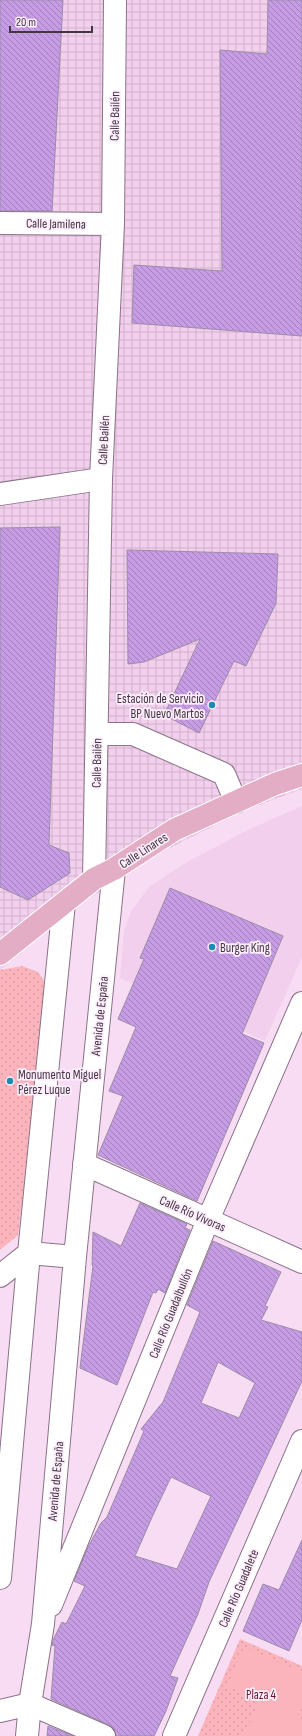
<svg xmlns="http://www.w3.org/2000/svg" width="302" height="1736" viewBox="0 0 302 1736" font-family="'Sofia Sans Condensed',sans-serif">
<defs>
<pattern id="industrial-grid" width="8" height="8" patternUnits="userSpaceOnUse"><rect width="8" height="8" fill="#f2cfed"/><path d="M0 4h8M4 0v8" fill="none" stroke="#d1b2cc"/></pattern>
<pattern id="park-dots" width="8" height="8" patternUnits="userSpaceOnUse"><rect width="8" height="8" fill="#fbb4bb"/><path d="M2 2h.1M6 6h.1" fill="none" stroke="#d89ba2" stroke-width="1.8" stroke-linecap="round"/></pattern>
<pattern id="building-back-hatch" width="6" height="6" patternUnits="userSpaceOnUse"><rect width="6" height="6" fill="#c69ce4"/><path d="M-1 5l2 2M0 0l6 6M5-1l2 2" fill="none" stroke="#a280ba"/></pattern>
</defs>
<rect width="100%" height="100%" fill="#f8dcf4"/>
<path fill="#f2cfed" d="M 302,806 L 302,957 L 265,1041 L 120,978 L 124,930 L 132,910 L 149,887 L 187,862 L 248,830 Z"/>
<path fill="url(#industrial-grid)" d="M 0,0 L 302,0 L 302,789 L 241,812 L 158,854 L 87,900 L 0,970 Z"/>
<path fill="url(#park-dots)" d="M 22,966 L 38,972 L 49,988 L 18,1235 L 0,1250 L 0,970 Z
M 240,1639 L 302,1666 L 302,1736 L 198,1736 Z"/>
<path fill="#fbb4bb" d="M 244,1647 L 302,1672 L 302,1706 L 297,1717 L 302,1719 L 302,1736 L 244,1736 L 259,1701 L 227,1686 Z"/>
<path fill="url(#building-back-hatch)" stroke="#9b8ca8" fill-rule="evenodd" d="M 0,0 L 63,0 L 52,211 L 0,211 Z
M 268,0 L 302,0 L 302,336 L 132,323 L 134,265 L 222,271 L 220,50 L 267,54 Z
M 60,527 L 49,845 L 69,853 L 70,873 L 28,900 L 0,887 L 0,528 Z
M 127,550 L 278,554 L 276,603 L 246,666 L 234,661 L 199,733 L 164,715 L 200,639 L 144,662 L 128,664 Z
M 170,888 L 283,936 L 242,1034 L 264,1043 L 197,1201 L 98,1155 L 123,1096 L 109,1091 L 136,1027 L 118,1019 L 144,959 L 140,958 Z
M 140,1203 L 187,1224 L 185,1228 L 190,1230 L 165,1293 L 158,1289 L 156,1293 L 153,1292 L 117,1385 L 80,1368 L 93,1266 L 92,1265 L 93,1232 L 121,1246 Z
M 213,1241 L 281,1272 L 265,1306 L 268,1307 L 261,1320 L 302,1332 L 302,1381 L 209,1582 L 198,1614 L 170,1676 L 178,1678 L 166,1711 L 154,1736 L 116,1736 L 114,1729 L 109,1725 L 51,1699 L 55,1646 L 52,1645 L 53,1640 L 62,1622 L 66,1624 L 85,1586 L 74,1581 L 88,1547 L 101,1523 L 107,1517 L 144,1431 L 141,1429 L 163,1402 L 200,1312 L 187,1305 ZM 218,1362 L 255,1383 L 239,1418 L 201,1403 ZM 171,1477 L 211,1496 L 177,1569 L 135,1556 L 153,1515 Z
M 302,1540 L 302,1620 L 289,1651 L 243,1631 L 263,1584 L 279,1590 Z
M 48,1726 L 73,1736 L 47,1736 Z"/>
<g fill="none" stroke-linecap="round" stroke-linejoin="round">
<defs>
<path id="minor" d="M 0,223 L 113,224
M 0,494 L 101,479
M 97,734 L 133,734 L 224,774 L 236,802
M 94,879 L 101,479 L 113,224 L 115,0
M 84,1164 L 302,1262
M 0,1276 L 29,1253 L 75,1257
M 0,1578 L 29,1253 L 64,903
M 51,1605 L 208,1220 L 302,1003
M 0,1711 L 30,1704 L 104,1736
M 27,1736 L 30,1704 L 43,1624 L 75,1257 L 114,869
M 174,1736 L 302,1441"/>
<path id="major" d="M 0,954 L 94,879 L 114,869 L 174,830 L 275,784 L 302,775"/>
</defs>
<use href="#minor" stroke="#8b7288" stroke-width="24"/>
<use href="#major" stroke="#fff" stroke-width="24"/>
<use href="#minor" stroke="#fff" stroke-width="22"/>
<use href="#major" stroke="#e3adc6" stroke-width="22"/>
</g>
<g fill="#1c8bb1" stroke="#feedfc" stroke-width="1.5">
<circle cx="212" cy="705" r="4"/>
<circle cx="212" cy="947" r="4"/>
<circle cx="10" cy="1081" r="4"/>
</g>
<g text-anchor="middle" stroke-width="3.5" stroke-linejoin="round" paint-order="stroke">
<g font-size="13" fill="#423640" stroke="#feedfc">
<text transform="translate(114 116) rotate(-89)" y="5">Calle Bailén</text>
<text transform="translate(56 223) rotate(1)" y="5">Calle Jamilena</text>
<text transform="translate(103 440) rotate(-87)" y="5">Calle Bailén</text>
<text transform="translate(96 763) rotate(-89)" y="5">Calle Bailén</text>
<text transform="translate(143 850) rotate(-33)" y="5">Calle Linares</text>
<text transform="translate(99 1016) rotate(-84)" y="5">Avenida de España</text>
<text transform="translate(193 1213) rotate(24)" y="5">Calle Río Vívoras</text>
<text transform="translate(170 1313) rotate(-68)" y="5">Calle Río Guadalbullón</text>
<text transform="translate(55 1481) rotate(-85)" y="5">Avenida de España</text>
<text transform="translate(238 1588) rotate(-67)" y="5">Calle Río Guadalete</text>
</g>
<g font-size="13" fill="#423640" stroke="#feedfc" text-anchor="start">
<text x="204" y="703" text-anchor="end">Estación de Servicio<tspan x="204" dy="15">BP Nuevo Martos</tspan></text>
<text x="220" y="952">Burger King</text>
<text x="18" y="1079">Monumento Miguel<tspan x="18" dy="15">Pérez Luque</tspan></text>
</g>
<g font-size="13" fill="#651627" stroke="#feedfc">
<text x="261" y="1699">Plaza 4</text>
</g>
</g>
<path d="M10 26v6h82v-6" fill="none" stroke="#423640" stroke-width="2"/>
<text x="16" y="26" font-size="12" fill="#423640" stroke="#feedfc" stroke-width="3" paint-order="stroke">20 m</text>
</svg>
